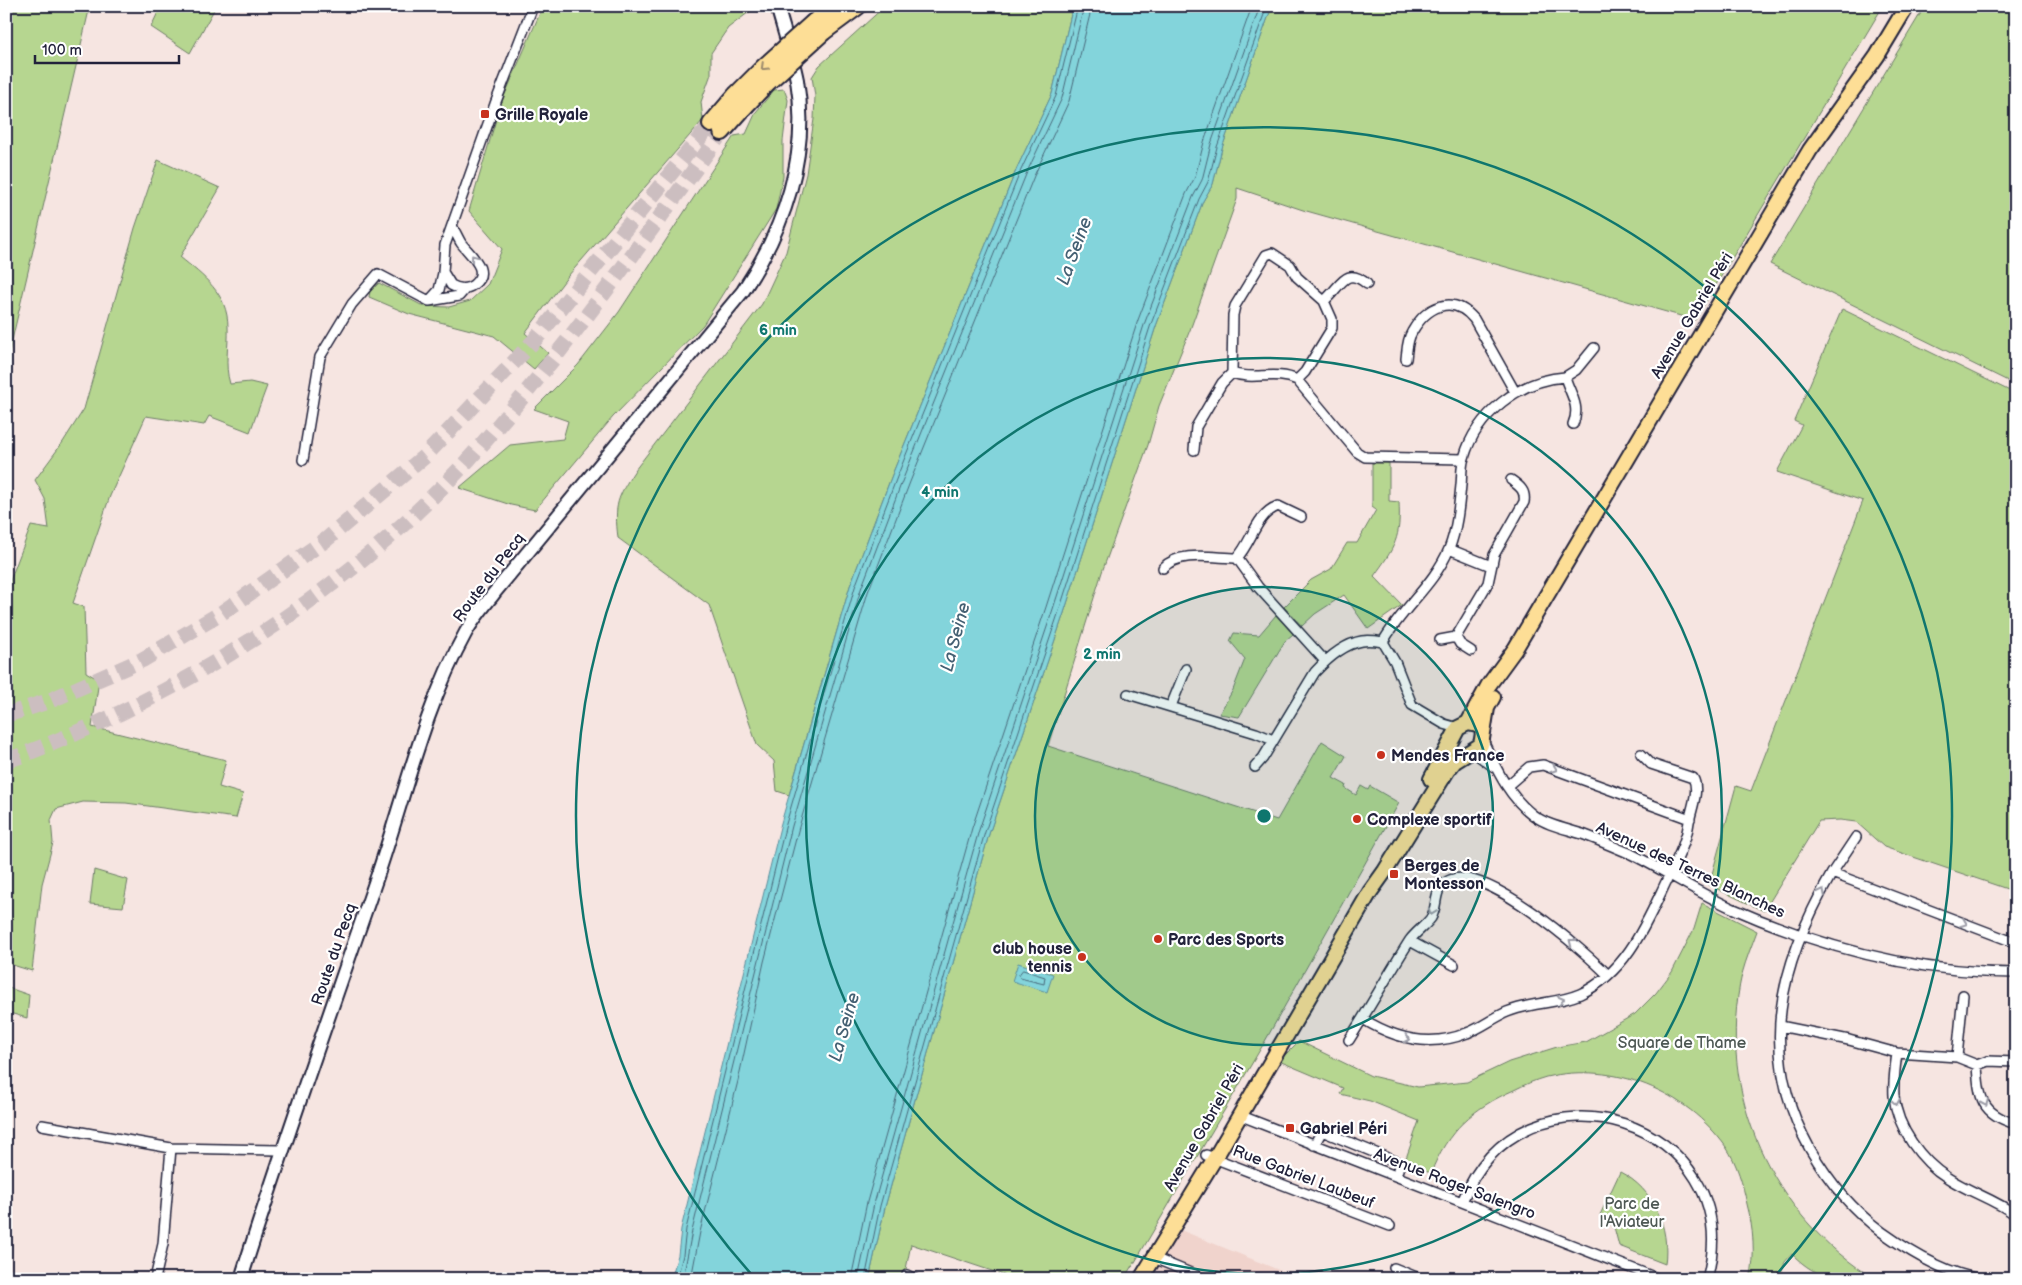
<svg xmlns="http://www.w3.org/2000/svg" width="2022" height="1285" viewBox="0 0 2022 1285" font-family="'Balsamiq Sans',sans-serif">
<rect width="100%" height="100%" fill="#f6e5e1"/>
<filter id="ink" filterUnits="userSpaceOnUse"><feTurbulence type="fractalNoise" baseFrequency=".02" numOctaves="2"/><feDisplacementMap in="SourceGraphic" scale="10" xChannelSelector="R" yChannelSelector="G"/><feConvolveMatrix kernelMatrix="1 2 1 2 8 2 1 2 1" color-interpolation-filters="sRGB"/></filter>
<g filter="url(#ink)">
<path fill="#f0d3cc" d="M 1178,1229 L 1298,1278 L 1298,1279 L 1146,1279 Z"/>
<path fill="#b6d690" stroke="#6c7c66" d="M 6,6 L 90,6 L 6,366 Z
M 161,6 L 216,6 L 190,53 L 151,27 Z
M 543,6 L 757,6 L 728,28 L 711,53 L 711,74 L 701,102 L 703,120 L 568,276 L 525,333 L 548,353 L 534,369 L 494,336 L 409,314 L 369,297 L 370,291 L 379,283 L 423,306 L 449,307 L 470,301 L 488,284 L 502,249 L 469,211 L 500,106 Z
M 885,6 L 1073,6 L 1052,94 L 1017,168 L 892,475 L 850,586 L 789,795 L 777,791 L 774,761 L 757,745 L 709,605 L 618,538 C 614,504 617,498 635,470 L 762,304 L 786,252 L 806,174 L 814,119 L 815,96 L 812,77 L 819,66 Z
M 1272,6 L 1883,6 L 1695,320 L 1303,210 L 1237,188 L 1237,199 L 1190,330 L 1159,406 L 1148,445 L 1102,572 L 1048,746 L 1277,820 L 1322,741 L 1346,756 L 1333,778 L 1346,785 L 1345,788 L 1356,795 L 1361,786 L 1368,790 L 1370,786 L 1399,803 L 1264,1043 L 1125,1279 L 1016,1279 L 911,1244 L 904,1279 L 869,1279 L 885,1207 L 989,834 L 1064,613 L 1156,326 L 1203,201 L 1213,184 L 1222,148 Z
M 1925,6 L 1987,6 L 2016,11 L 2016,385 L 1770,264 Z
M 784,89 L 788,100 L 783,141 L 783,177 L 776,209 L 703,325 L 613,417 L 535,510 L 511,505 L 459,488 L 510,445 L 563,439 L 568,421 L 534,409 L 578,365 L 619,312 L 734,136 L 746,134 L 756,112 L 774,90 Z
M 158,160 L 220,188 L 180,257 C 203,276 228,293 228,327 C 229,347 224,364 230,384 L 250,382 L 267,386 L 250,432 L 209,416 L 204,425 L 146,416 L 110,496 L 73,603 L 84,607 L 86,672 L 99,680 L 92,727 L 226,760 L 219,787 L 243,794 L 236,818 L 126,803 L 83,802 L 56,809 L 51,820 L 53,843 L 42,884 L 32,971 L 6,963 L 6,591 L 31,526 L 49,529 L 45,499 L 35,480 L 63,442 L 84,409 L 135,228 Z
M 1842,309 L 2016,394 L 2016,892 L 1884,847 L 1856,822 L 1840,820 L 1819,821 L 1764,911 L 1709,885 L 1736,786 L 1751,791 L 1863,501 L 1777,472 L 1802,425 L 1794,421 Z
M 1372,463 L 1389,463 L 1389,501 L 1399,502 C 1401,538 1395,547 1374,576 L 1402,605 L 1368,629 L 1344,595 L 1315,614 L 1302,626 L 1284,607 L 1311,580 L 1331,569 L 1347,543 L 1357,543 L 1376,510 L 1372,507 Z
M 1276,615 L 1293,634 L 1285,641 L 1239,717 L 1219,714 L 1233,690 L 1245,659 L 1230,641 L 1234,633 L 1259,635 Z
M 94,870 L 128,880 L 123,907 L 90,904 Z
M 1702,903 L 1757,931 C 1752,945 1746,959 1742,974 C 1715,1092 1772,1217 1875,1279 C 1838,1279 1820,1282 1792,1254 L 1785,1262 L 1779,1279 L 1750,1279 C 1756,1255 1753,1227 1747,1204 C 1743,1185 1737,1163 1726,1147 C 1686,1091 1614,1061 1546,1077 C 1535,1080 1524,1085 1514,1090 C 1473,1108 1447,1131 1431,1173 L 1404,1164 L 1419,1121 L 1370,1101 L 1340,1094 L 1343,1088 L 1279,1061 L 1299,1041 L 1371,1076 L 1418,1087 L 1467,1082 L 1509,1062 L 1557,1047 L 1586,1042 L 1635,1014 L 1656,993 L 1672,972 L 1694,929 Z
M 6,987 L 29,995 L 27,1018 L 6,1012 Z
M 1620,1172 C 1654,1189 1670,1227 1665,1264 L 1619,1246 L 1614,1227 L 1600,1215 Z"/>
<path fill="#83d4db" stroke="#5c8d9b" d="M 1073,6 L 1272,6 L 1222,148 L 1213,184 L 1203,201 L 1156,326 L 1064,613 L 989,834 L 885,1207 L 869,1279 L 671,1279 L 678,1255 L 681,1229 L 781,823 L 850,586 L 892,475 L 1017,168 L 1052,94 Z
M 1018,963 L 1053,974 L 1047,992 L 1012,981 Z"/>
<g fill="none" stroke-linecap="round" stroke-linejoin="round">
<path stroke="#49697b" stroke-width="1" d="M 1023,970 L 1045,977 L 1044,984 L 1020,978 L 1019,975 Z
M 677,1279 L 683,1255 L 686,1229 L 786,824 L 855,587 L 897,477 L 1021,170 L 1056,96 L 1078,6
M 683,1279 L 692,1231 L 792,826 L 861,589 L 903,479 L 1027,172 L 1062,98 L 1084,6
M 691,1279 L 700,1232 L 738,1081 L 764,962 L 799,827 L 868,592 L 910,482 L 1034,176 L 1069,101 L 1092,6
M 851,1279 L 867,1202 L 972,828 L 1046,607 L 1138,320 L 1186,194 L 1195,177 L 1204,142 L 1252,6
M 858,1279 L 874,1204 L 979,830 L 1053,609 L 1145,322 L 1193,197 L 1202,180 L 1211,144 L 1260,6
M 865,1279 L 880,1206 L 985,832 L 1059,611 L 1151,324 L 1199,199 L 1208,182 L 1217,147 L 1267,6"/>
<path stroke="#ccbec0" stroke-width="16" stroke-dasharray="16 8" stroke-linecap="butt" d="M 6,715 L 49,701 L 142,660 L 220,614 L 327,539 L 425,456 L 533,342 L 711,124
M 6,761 C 180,697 342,597 468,460 C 561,357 640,244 722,132"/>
<defs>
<path id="street" d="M 452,226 C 455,231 458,238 461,243 C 470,255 492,271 473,285 C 466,290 458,289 451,285 L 443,272 L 445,245 L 495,104 L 533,6
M 429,301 L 439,290 L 443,273
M 1324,301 C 1341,287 1345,265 1367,284
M 1406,359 C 1407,351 1407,340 1412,332 C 1426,307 1452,293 1474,319 L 1515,392
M 1232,373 C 1253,381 1276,370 1297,380 L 1357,452 L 1365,457 L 1463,459
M 1573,424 C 1581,406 1570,394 1565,377 L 1576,370 L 1594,348
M 1194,450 L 1196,427 L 1222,383 L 1232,373 L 1233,315 L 1235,306 L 1266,255 L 1272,253 L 1290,265 L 1297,277 L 1324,301 L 1332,319 L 1332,328 L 1305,372 L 1297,380
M 303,460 L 320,357 L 352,304 L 378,274 L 429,301 L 459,296 L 466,288
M 1449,549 L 1491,566
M 1237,558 L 1258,587 L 1325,661
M 1163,568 C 1179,550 1215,558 1237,558 C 1252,542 1256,514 1278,506 L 1301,517
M 1456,637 L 1460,644 L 1471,651
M 1440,640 L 1456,637 L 1488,583 L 1494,555 L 1524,502 C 1526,490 1519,486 1511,480
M 1128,694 L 1256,733 L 1273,740
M 1171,706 L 1186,669
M 1458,728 L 1444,724 L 1412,705 L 1395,662 L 1383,642 C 1402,608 1434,585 1449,549 C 1457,529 1459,506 1461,485 C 1462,477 1461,466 1464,458 C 1476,414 1520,380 1565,377
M 1483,741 C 1496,768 1508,796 1533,815 C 1548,826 1568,829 1585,835 C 1601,841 1616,848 1631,854 C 1666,871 1698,893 1734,909 C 1823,948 1918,973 2016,973
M 1472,751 L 1494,767
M 1255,767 L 1263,758 L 1315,672 C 1327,659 1344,644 1362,641 C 1369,640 1377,641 1383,642
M 1507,786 L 1529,767 L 1543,765 L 1690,819
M 1832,873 L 1856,837
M 1410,941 L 1454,965
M 1363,1019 C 1395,1039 1430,1048 1467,1033 C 1481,1028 1493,1018 1507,1012 C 1531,1002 1557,1004 1580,994 C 1626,973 1646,924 1666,882 C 1675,862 1686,845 1689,822 C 1691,810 1700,790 1693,778 L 1651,764 L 1641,754
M 1780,1026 L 1849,1040 L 1897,1053 L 1957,1057 L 1977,1065 L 1988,1061 L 2016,1062
M 1349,1040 C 1370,1007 1389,973 1410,940 C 1416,932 1425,926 1431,918 C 1439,904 1432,887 1450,880 C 1486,865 1583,950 1608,975
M 1897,1053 C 1895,1068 1893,1082 1894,1096 C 1897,1128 1921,1161 1948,1178 C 1969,1192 1994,1199 2016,1215
M 1957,1057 L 1963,995
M 1977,1065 C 1979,1098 1981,1114 2016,1124
M 1239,1115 L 1659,1279
M 42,1125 L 171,1148 L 281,1150
M 1314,1145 L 1322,1131 L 1400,1163 L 1396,1176
M 1206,1155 L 1390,1226
M 1462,1202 C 1523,1048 1750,1121 1707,1279
M 1154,1258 L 1205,1279
M 1394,1268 L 1421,1279
M 907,1275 L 915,1279
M 155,1279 L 163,1244 L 171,1148
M 1981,1279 C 1946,1274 1910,1252 1882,1232 C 1851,1209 1829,1182 1810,1149 C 1756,1052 1780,964 1832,873 L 2016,943
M 2008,1279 L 2016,1277"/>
<path id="secondary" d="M 241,1279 C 283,1144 331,1011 377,877 C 405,795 424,708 466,632 C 474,618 485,605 495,592 L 743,291 C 784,229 810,155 797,80 C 792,55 784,31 777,6"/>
<path id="primary" d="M 1468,723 L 1488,686 L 1515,649 L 1810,150 L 1877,56 L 1907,6
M 1431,779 L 1458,728 L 1468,723 L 1477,725
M 1141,1279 L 1215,1158 L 1370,892 L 1385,871 L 1447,771 L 1455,761 L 1481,745 L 1487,708 L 1493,697"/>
<path id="highway" d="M 814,22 L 835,6
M 823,32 L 858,6
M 711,124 L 736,95
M 722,132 L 746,105"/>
</defs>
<use href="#street" stroke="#22223b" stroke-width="12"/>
<use href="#secondary" stroke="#22223b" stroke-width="16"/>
<use href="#primary" stroke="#22223b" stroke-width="18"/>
<use href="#highway" stroke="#22223b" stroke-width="20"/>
<use href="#street" stroke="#fff" stroke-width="9"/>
<use href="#secondary" stroke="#fff" stroke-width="12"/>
<use href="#primary" stroke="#fdde96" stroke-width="14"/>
<use href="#highway" stroke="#fdde96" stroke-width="16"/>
<defs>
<path id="highway-bridge" d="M 736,95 L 764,67 L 814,22
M 746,105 L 768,82 L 823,32"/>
</defs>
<use href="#highway-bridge" stroke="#22223b" stroke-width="20" stroke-linecap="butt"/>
<use href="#highway-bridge" stroke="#fdde96" stroke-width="16"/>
</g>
<defs><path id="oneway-chevron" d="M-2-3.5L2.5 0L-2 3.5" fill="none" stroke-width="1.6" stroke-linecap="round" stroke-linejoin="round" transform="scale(1.25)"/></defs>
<use stroke="#9a896d" href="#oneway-chevron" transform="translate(764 67) rotate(136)"/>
<g stroke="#9c9ca7">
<use href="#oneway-chevron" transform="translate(474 258) rotate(-127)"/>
<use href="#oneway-chevron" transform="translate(1554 769) rotate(20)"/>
<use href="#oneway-chevron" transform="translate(1822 892) rotate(-63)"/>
<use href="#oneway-chevron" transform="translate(1432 912) rotate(110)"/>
<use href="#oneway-chevron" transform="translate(1964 923) rotate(21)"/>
<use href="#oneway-chevron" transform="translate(1572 942) rotate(-142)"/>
<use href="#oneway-chevron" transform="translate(1561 1000) rotate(-14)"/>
<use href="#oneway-chevron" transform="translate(1407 1039) rotate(12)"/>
<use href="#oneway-chevron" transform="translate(1896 1102) rotate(80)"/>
<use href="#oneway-chevron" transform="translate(1985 1103) rotate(66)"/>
</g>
</g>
<circle cx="1264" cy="816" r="229" fill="#0f766e" fill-opacity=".12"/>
<g fill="none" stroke="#0f766e" stroke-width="2.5">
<circle cx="1264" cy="816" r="229"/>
<circle cx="1264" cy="816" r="458"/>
<path d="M753 1276A688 688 0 1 1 1775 1276"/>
</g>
<g fill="#c8321e" stroke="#fff" stroke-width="2">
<rect x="480" y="109" width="10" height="10" rx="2.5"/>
<circle cx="1381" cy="755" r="5"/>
<circle cx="1357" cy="819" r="5"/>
<rect x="1389" y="869" width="10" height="10" rx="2.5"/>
<circle cx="1158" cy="939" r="5"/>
<circle cx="1082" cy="957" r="5"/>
<rect x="1285" y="1123" width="10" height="10" rx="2.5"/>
</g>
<g text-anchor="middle" stroke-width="4.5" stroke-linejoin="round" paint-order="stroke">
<g font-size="16" font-weight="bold" fill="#22223b" stroke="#fff" text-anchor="start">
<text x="495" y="120">Grille Royale</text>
<text x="1391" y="761">Mendes France</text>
<text x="1367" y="825">Complexe sportif</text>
<text x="1404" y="871">Berges de<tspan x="1404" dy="18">Montesson</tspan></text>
<text x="1168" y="945">Parc des Sports</text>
<text x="1072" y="954" text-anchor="end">club house<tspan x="1072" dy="18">tennis</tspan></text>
<text x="1300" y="1134">Gabriel Péri</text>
</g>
<g font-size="16" fill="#22223b" stroke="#fff">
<text transform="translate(1691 315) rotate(-59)" y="6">Avenue Gabriel Péri</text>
<text transform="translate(488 577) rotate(-53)" y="6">Route du Pecq</text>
<text transform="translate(1691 869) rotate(25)" y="6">Avenue des Terres Blanches</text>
<text transform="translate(333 954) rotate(-71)" y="6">Route du Pecq</text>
<text transform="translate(1203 1127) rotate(-60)" y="6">Avenue Gabriel Péri</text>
<text transform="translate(1304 1176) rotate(21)" y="6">Rue Gabriel Laubeuf</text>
<text transform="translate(1455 1183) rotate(21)" y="6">Avenue Roger Salengro</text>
</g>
<g font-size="16" fill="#4e5854" stroke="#fff">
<text x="1682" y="1048">Square de Thame</text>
<text x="1632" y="1209">Parc de<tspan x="1632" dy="18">l'Aviateur</tspan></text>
</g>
<g font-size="18" font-style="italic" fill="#446073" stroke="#fff">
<text transform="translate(1074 251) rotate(-70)" y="6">La Seine</text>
<text transform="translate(955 637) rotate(-75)" y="6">La Seine</text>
<text transform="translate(844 1027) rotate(-74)" y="6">La Seine</text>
</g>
</g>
<circle cx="1264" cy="816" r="8" fill="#0f766e" stroke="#fff" stroke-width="2.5"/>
<g font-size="15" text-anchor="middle" font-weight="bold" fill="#0f766e" stroke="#fff" stroke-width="4.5" stroke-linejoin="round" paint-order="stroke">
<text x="778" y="335">6 min</text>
<text x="940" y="497">4 min</text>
<text x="1102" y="659">2 min</text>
</g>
<rect width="2022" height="1285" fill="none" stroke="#fff" stroke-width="25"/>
<rect x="12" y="12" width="1997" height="1260" fill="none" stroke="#22223b" stroke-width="2" filter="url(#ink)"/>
<path d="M35 55v8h144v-8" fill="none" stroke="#22223b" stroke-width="2.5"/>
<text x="42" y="55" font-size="15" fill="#22223b" stroke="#ffffff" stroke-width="4" paint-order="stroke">100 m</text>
</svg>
